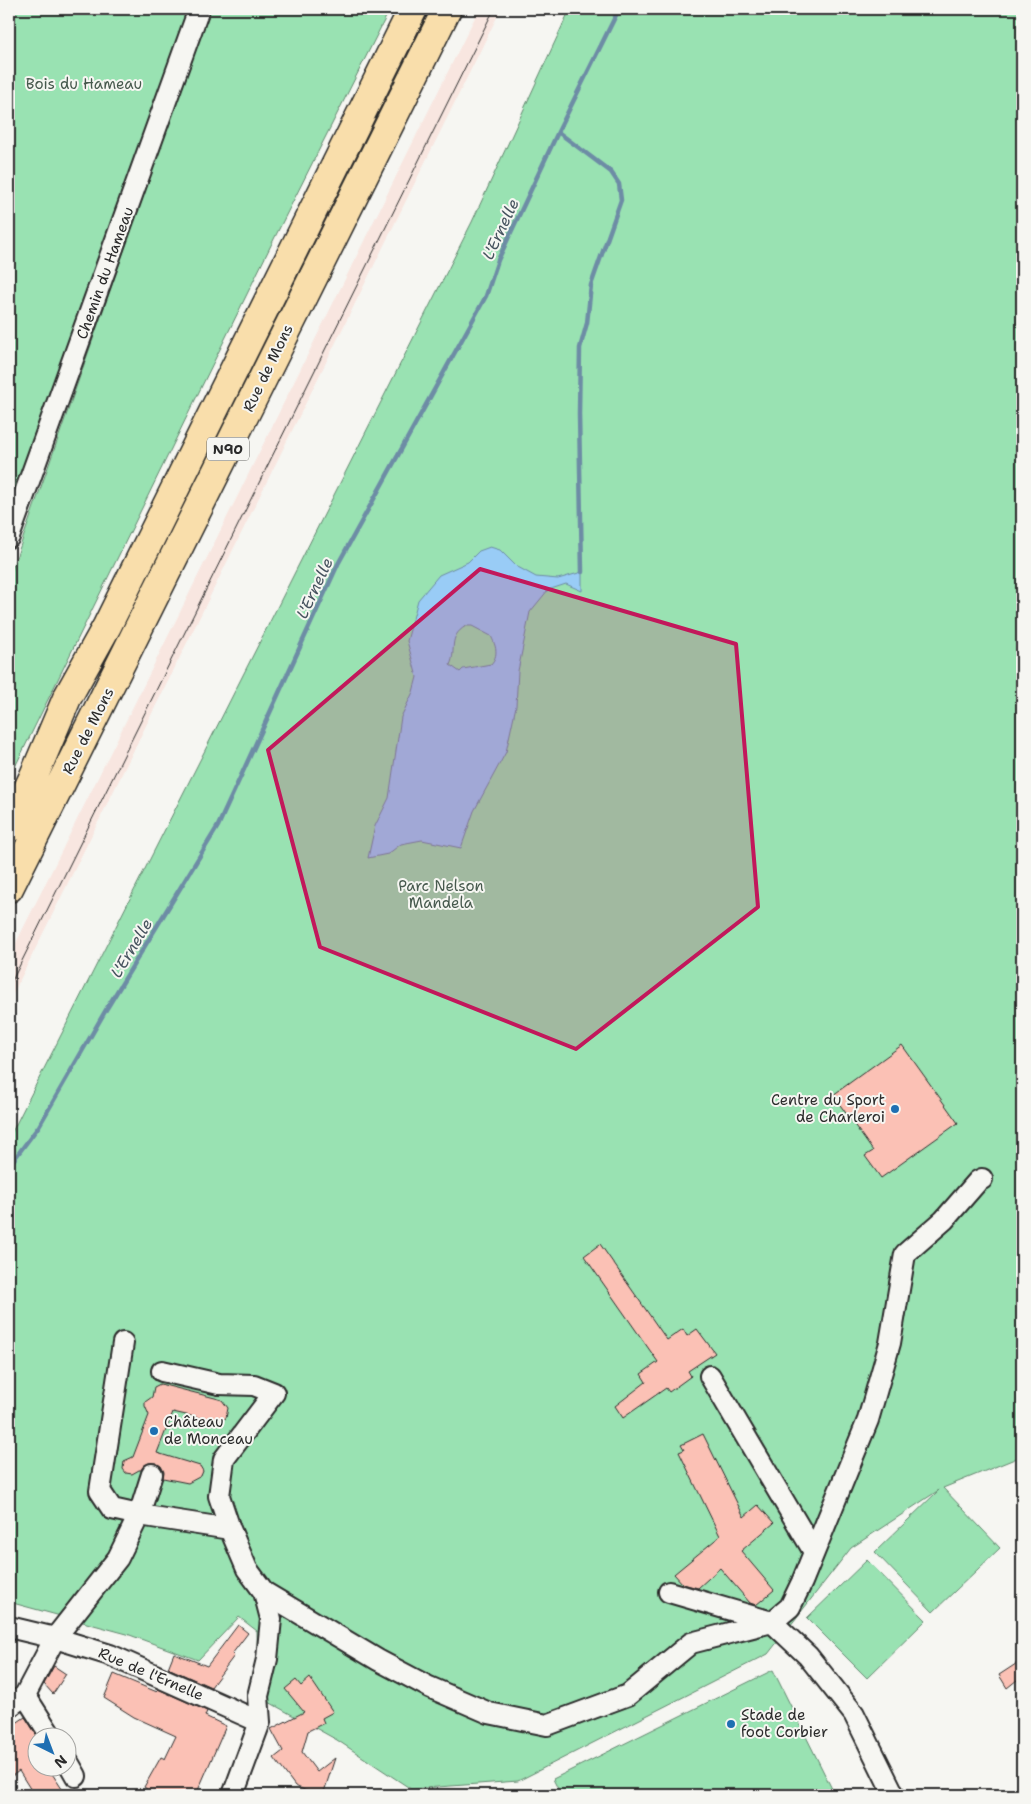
<svg xmlns="http://www.w3.org/2000/svg" width="1031" height="1804" viewBox="0 0 1031 1804" font-family="'Shantell Sans',sans-serif">
<rect width="100%" height="100%" fill="#f6f6f2"/>
<filter id="ink" filterUnits="userSpaceOnUse"><feTurbulence type="fractalNoise" baseFrequency=".02" numOctaves="2"/><feDisplacementMap in="SourceGraphic" scale="10" xChannelSelector="R" yChannelSelector="G"/><feConvolveMatrix kernelMatrix="1 2 1 2 8 2 1 2 1" color-interpolation-filters="sRGB"/></filter>
<g filter="url(#ink)">
<path fill="#f8e6e0" d="M 479,9 L 501,9 L 9,1002 L 9,957 Z"/>
<path fill="#99e2b2" stroke="#62866e" d="M 9,9 L 191,9 L 9,511 Z
M 209,9 L 390,9 L 275,237 L 9,779 L 9,578 Z
M 570,9 L 1022,9 L 1022,1456 L 943,1488 L 1000,1548 L 933,1612 L 875,1552 L 939,1490 L 851,1548 L 768,1654 L 518,1781 L 411,1789 L 337,1740 L 258,1696 L 257,1631 L 239,1617 L 198,1660 L 127,1634 L 9,1602 L 9,1138 L 472,222 Z
M 867,1560 L 926,1620 L 867,1678 L 807,1618 Z
M 773,1670 L 835,1795 L 561,1795 L 553,1779 Z"/>
<path fill="#99ccf6" stroke="#6d8ca5" fill-rule="evenodd" d="M 490,547 L 500,550 L 516,566 L 536,577 L 558,579 L 582,572 L 582,591 L 566,584 L 548,590 L 530,612 L 518,671 L 516,706 L 506,752 L 474,811 L 461,848 L 422,840 L 401,844 L 388,854 L 368,858 L 375,826 L 389,798 L 401,717 L 413,692 L 417,677 L 407,641 L 418,600 L 439,575 L 468,562 L 479,551 ZM 466,626 L 472,626 L 491,636 C 496,646 499,655 491,664 L 463,669 L 460,672 L 450,665 C 457,650 447,637 466,626 Z"/>
<g fill="none" stroke-linecap="round" stroke-linejoin="round">
<path stroke="#6d8ca5" stroke-width="4.5" d="M 558,132 L 611,172 L 619,184 L 621,200 L 591,285 L 587,323 L 580,348 L 579,414 L 582,572
M 9,1166 L 39,1126 L 107,1008 L 218,826 L 338,564 L 486,296 L 498,260 L 558,132 L 619,9"/>
</g>
<path fill="#fbc1b5" stroke="#2b2b2b" d="M 902,1045 L 958,1123 L 881,1178 L 865,1156 L 873,1151 L 833,1095 Z
M 600,1244 L 667,1340 L 683,1329 L 687,1336 L 697,1329 L 715,1353 L 688,1371 L 691,1376 L 669,1392 L 666,1388 L 623,1418 L 615,1406 L 646,1382 L 641,1374 L 658,1362 L 584,1256 Z
M 160,1384 L 215,1398 L 222,1400 L 228,1408 L 226,1418 L 217,1422 L 173,1412 L 157,1453 L 200,1466 L 203,1471 L 201,1476 L 188,1483 L 163,1478 L 164,1472 L 161,1466 L 155,1463 L 149,1463 L 144,1466 L 141,1470 L 139,1470 L 132,1474 L 126,1473 L 123,1469 L 124,1461 L 133,1457 L 149,1415 L 145,1406 L 145,1402 L 152,1397 L 154,1387 Z
M 703,1434 L 744,1517 L 758,1505 L 774,1523 L 741,1551 L 774,1590 L 756,1605 L 750,1603 L 720,1568 L 698,1588 L 683,1584 L 674,1574 L 720,1536 L 679,1452 L 684,1450 L 681,1445 Z
M 238,1625 L 248,1633 L 232,1654 L 234,1656 L 211,1687 L 168,1668 L 174,1653 L 207,1666 Z
M 1022,1660 L 1022,1676 L 1007,1688 L 999,1675 Z
M 54,1666 L 66,1674 L 53,1694 L 44,1684 Z
M 114,1674 L 157,1692 L 158,1689 L 207,1711 L 205,1716 L 226,1726 L 196,1795 L 145,1795 L 148,1790 L 144,1787 L 161,1757 L 165,1759 L 176,1736 L 134,1717 L 104,1698 Z
M 310,1678 L 333,1712 L 322,1718 L 324,1723 L 308,1731 L 302,1752 L 317,1772 L 335,1758 L 323,1795 L 308,1795 L 309,1792 L 295,1786 L 274,1758 L 283,1751 L 271,1729 L 304,1712 L 285,1689 L 296,1680 L 301,1686 Z
M 25,1717 L 38,1737 L 38,1766 L 47,1766 L 66,1795 L 34,1795 L 19,1771 L 9,1778 L 9,1728 Z"/>
<g fill="none" stroke-linecap="round" stroke-linejoin="round">
<defs>
<path id="minor" d="M 9,537 L 199,9
M 162,1371 L 219,1384 L 254,1385 L 274,1393 L 224,1459 L 219,1496 L 230,1529 L 247,1569 L 264,1592 L 271,1619 L 267,1659 L 258,1696 L 260,1722 L 233,1795
M 710,1376 L 814,1552
M 152,1474 L 139,1515 L 230,1529
M 264,1592 L 378,1660 L 429,1687 L 489,1713 L 547,1725 L 628,1695 L 691,1643 L 772,1622 L 790,1607 L 802,1582 L 868,1420 L 890,1343 L 905,1254 L 944,1220 L 978,1181 L 982,1179
M 669,1592 L 772,1622 L 808,1656 L 854,1714 L 894,1795
M 9,1627 L 55,1638 L 110,1655 L 260,1722
M 25,1695 L 51,1736
M 9,1707 L 25,1695 L 55,1638 L 118,1558 L 139,1515 L 112,1509 L 100,1491 L 123,1343
M 68,1762 L 76,1776"/>
<path id="highway" d="M 9,828 L 33,778 L 67,698 L 107,626 L 413,9
M 9,888 L 447,9"/>
</defs>
<use href="#minor" stroke="#2b2b2b" stroke-width="24"/>
<use href="#highway" stroke="#2b2b2b" stroke-width="31"/>
<use href="#minor" stroke="#f6f6f2" stroke-width="20"/>
<use href="#highway" stroke="#f9deab" stroke-width="28"/>
<path stroke="#2b2b2b" stroke-width="1" d="M 9,987 L 494,9"/>
</g>
</g>
<path fill="#c2185b" fill-opacity="0.2" stroke="#c2185b" stroke-width="4" stroke-linejoin="round" d="M 480,569 L 736,644 L 758,907 L 576,1049 L 320,947 L 268,750 Z"/>
<g fill="#1f6fb2" stroke="#f6f6f2" stroke-width="2">
<circle cx="895" cy="1109" r="5"/>
<circle cx="154" cy="1431" r="5"/>
<circle cx="731" cy="1724" r="5"/>
</g>
<g text-anchor="middle" stroke-width="4" stroke-linejoin="round" paint-order="stroke">
<rect fill="#f6f6f2" stroke="#686867" stroke-width="1" x="207" y="437.5" width="42" height="23" rx="4"/>
<g font-size="14" font-weight="bold" fill="#2b2b2b">
<text x="228" y="454">N90</text>
</g>
<g font-size="15" fill="#46594d" stroke="#f6f6f2">
<text x="84" y="89">Bois du Hameau</text>
<text x="441" y="891">Parc Nelson<tspan x="441" dy="17">Mandela</tspan></text>
</g>
<g font-size="15" fill="#2b2b2b" stroke="#f6f6f2">
<text transform="translate(105 273) rotate(-70)" y="5">Chemin du Hameau</text>
<text transform="translate(268 368) rotate(-64)" y="5">Rue de Mons</text>
<text transform="translate(88 731) rotate(-63)" y="5">Rue de Mons</text>
<text transform="translate(151 1674) rotate(23)" y="5">Rue de l'Ernelle</text>
</g>
<g font-size="15" fill="#2b2b2b" stroke="#f6f6f2" text-anchor="start">
<text x="885" y="1105" text-anchor="end">Centre du Sport<tspan x="885" dy="17">de Charleroi</tspan></text>
<text x="164" y="1427">Château<tspan x="164" dy="17">de Monceau</tspan></text>
<text x="741" y="1720">Stade de<tspan x="741" dy="17">foot Corbier</tspan></text>
</g>
<g font-size="16" font-style="italic" fill="#46535e" stroke="#f6f6f2">
<text transform="translate(500 229) rotate(-65)" y="6">L'Ernelle</text>
<text transform="translate(314 588) rotate(-65)" y="6">L'Ernelle</text>
<text transform="translate(131 948) rotate(-59)" y="6">L'Ernelle</text>
</g>
</g>
<rect width="1031" height="1804" fill="none" stroke="#f6f6f2" stroke-width="30"/>
<rect x="15" y="15" width="1001" height="1774" fill="none" stroke="#2b2b2b" stroke-width="2" filter="url(#ink)"/>
<g transform="translate(52 1752) rotate(138)"><circle r="24" fill="#f6f6f2" stroke="#a5a5a2"/>
<path d="M0-4L9 19L0 12L-9 19Z" fill="#1f6fb2"/>
<text y="-8" font-size="14" font-weight="bold" text-anchor="middle" fill="#2b2b2b">N</text>
</g>
</svg>
